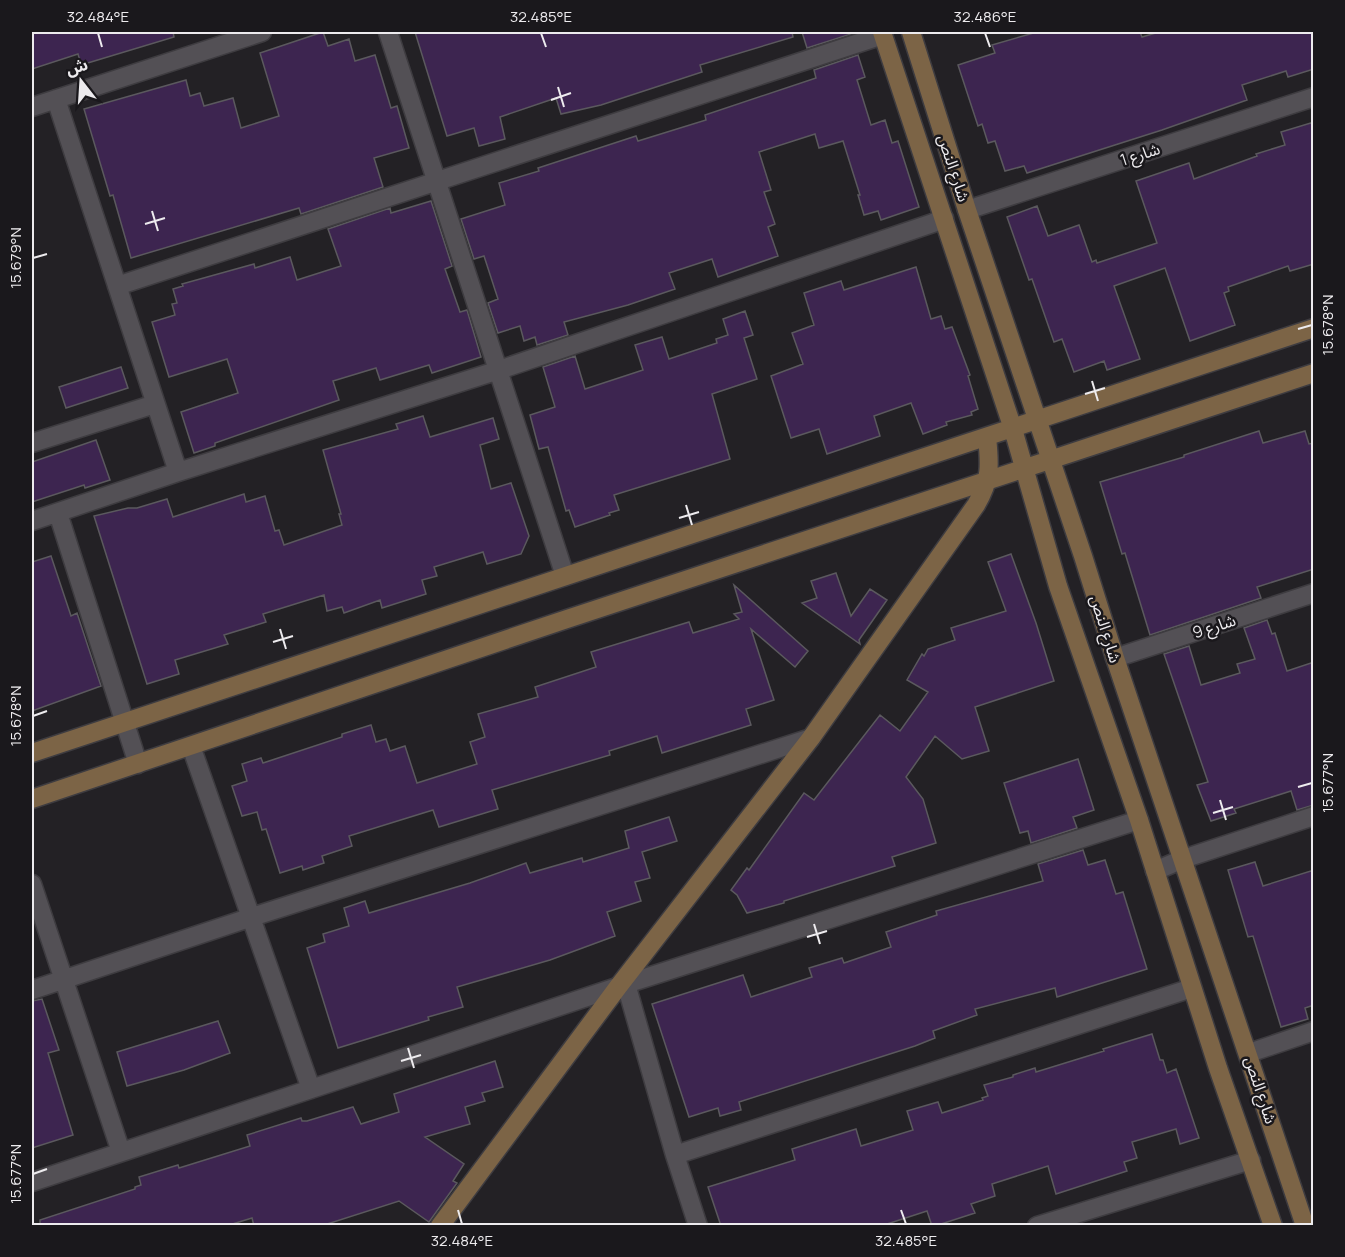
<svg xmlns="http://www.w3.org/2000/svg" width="1345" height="1257" viewBox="0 0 1345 1257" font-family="Manrope,'Noto Sans Arabic',sans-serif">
<rect width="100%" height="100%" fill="#232125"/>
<path fill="#3d2550" stroke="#5b595e" stroke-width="1.5" d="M 32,32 L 173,32 L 174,37 L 81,65 L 78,54 L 32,69 Z
M 323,32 L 328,46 L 349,39 L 355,61 L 375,55 L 391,108 L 397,106 L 409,148 L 374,158 L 383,187 L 301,214 L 299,208 L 131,258 L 113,195 L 110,196 L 84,109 L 186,80 L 190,96 L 200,93 L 204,106 L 233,98 L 241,128 L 279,116 L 260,53 Z
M 415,32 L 792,32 L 793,37 L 700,65 L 702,72 L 601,105 L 561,114 L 556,98 L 500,117 L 505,139 L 479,146 L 474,128 L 447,136 Z
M 802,32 L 851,32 L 851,34 L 807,48 Z
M 1037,32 L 1140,32 L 1142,37 L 1159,32 L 1314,32 L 1314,69 L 1288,77 L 1286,71 L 1242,85 L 1247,100 L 1162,130 L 1027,173 L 1024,166 L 1005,171 L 995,141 L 988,143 L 982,124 L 978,126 L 958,65 L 995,53 L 992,45 Z
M 858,55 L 865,77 L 857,80 L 871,125 L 885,120 L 892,143 L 898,141 L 919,207 L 881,220 L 878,211 L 864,215 L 858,195 L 860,195 L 843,141 L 819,148 L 815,134 L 759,152 L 771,190 L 764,192 L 775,224 L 768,227 L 778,256 L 718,277 L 712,259 L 669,273 L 675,289 L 628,305 L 564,322 L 568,335 L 537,345 L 535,337 L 524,341 L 520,326 L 498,333 L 488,303 L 498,299 L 484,256 L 474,259 L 461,219 L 505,205 L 499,183 L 539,171 L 538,168 L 636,136 L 638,141 L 706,120 L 705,115 L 816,78 L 814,70 Z
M 1314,122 L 1314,264 L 1290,271 L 1288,266 L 1228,287 L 1229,291 L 1224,293 L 1235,325 L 1190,341 L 1165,268 L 1114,286 L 1140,359 L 1107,370 L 1104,361 L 1074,372 L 1062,339 L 1054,342 L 1032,279 L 1029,280 L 1007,217 L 1037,206 L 1048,236 L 1079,225 L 1092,262 L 1096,260 L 1097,263 L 1157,243 L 1136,181 L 1189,163 L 1194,179 L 1257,156 L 1256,154 L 1285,145 L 1281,132 Z
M 431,201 L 452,266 L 445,269 L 460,312 L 467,310 L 481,357 L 432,373 L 429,365 L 380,380 L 376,368 L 333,381 L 339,400 L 215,443 L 215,446 L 194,453 L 181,412 L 238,393 L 227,359 L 169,377 L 152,322 L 175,315 L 172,304 L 177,303 L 173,289 L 183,286 L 182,284 L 254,264 L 255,268 L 290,257 L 297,280 L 341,266 L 328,229 L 390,208 L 391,213 Z
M 916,267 L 931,319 L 941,316 L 945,329 L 952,327 L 970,375 L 968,376 L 978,409 L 971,412 L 972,415 L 946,422 L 947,425 L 923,434 L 911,403 L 874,416 L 880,436 L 827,454 L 819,429 L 791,438 L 771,376 L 803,364 L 792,333 L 814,325 L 804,293 L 841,281 L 844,290 Z
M 745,311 L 753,335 L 744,338 L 757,379 L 712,394 L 730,459 L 614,495 L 619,510 L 609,513 L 610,515 L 575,527 L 569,510 L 566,511 L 548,447 L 539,449 L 530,415 L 555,407 L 543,367 L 575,356 L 585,389 L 643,370 L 635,345 L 662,337 L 669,359 L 717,343 L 716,339 L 728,335 L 723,319 Z
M 121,367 L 128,388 L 66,408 L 59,387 Z
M 423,416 L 430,437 L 493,418 L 499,439 L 480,445 L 491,489 L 511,483 L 529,536 L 521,554 L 487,564 L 483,552 L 434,567 L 437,576 L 422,580 L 426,594 L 382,608 L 380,600 L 344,613 L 342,607 L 327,611 L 324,595 L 263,614 L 266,622 L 224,635 L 228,644 L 175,660 L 179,674 L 147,684 L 94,516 L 128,508 L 137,508 L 167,499 L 173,517 L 244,494 L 246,502 L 265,496 L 275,531 L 279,530 L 284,545 L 342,525 L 339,514 L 341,514 L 323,450 L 398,429 L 396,424 Z
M 1259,431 L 1263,443 L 1305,431 L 1309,444 L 1314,443 L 1314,569 L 1257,587 L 1261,598 L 1150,635 L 1125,553 L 1122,554 L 1100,482 L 1184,457 L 1184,455 Z
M 96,440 L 110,480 L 85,488 L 84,485 L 32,502 L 32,462 Z
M 1011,554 L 1036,623 L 1054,681 L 975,707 L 989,751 L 962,759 L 935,736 L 906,777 L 923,799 L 936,843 L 892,857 L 895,866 L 784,901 L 784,903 L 747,913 L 737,895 L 731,890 L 747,868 L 749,870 L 804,793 L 814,800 L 880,715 L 900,731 L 928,692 L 907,680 L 922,654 L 924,656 L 928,649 L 955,640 L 951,628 L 1006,611 L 988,562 Z
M 51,556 L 71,616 L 77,613 L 101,686 L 32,711 L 32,562 Z
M 836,573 L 851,616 L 870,589 L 887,600 L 859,640 L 860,644 L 802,603 L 817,598 L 811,581 Z
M 734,585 L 808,651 L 795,667 L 751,629 L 774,700 L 746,709 L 751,725 L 662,753 L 657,736 L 609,751 L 610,755 L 492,790 L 498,809 L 439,827 L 433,810 L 349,836 L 352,846 L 322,856 L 324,863 L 303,870 L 302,866 L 280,873 L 266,829 L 262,830 L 257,812 L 242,816 L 232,786 L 247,781 L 242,764 L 261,758 L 263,763 L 342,737 L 342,734 L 371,725 L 376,742 L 386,739 L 390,751 L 405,746 L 417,783 L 477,764 L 470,742 L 485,737 L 478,714 L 538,697 L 535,687 L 596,667 L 591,652 L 689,622 L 693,633 L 739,619 L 734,614 L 742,612 Z
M 1267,620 L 1272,634 L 1275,633 L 1287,671 L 1314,662 L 1314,805 L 1297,810 L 1291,791 L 1234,809 L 1236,813 L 1211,821 L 1197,785 L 1208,782 L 1164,654 L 1189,646 L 1201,685 L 1240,673 L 1237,664 L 1255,659 L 1244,628 Z
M 1078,759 L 1094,810 L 1073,817 L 1077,828 L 1031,843 L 1028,831 L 1020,833 L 1004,783 Z
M 669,817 L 677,841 L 642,852 L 650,878 L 635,882 L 641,901 L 607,912 L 615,936 L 550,960 L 457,987 L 463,1007 L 428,1017 L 429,1020 L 338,1048 L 307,948 L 325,942 L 323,934 L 349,926 L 344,908 L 365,901 L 369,913 L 470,883 L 526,863 L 530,873 L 582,858 L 583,862 L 629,848 L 625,831 Z
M 1083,850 L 1088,865 L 1105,860 L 1116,894 L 1123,892 L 1147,969 L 1057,997 L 1055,988 L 975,1009 L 977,1015 L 933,1031 L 935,1038 L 915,1046 L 739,1102 L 741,1110 L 720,1116 L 718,1108 L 689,1117 L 652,1004 L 743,975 L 751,997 L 812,977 L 809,968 L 842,958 L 844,963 L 891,947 L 886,932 L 937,915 L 936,911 L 1043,881 L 1038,864 Z
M 1255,862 L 1263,886 L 1314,870 L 1314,1005 L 1305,1008 L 1308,1019 L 1281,1027 L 1253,936 L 1248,937 L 1228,870 Z
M 42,999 L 59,1050 L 48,1053 L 73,1135 L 32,1148 L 32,1001 Z
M 218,1021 L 230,1053 L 184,1070 L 127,1086 L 117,1052 Z
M 1152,1034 L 1160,1060 L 1163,1060 L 1167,1073 L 1176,1069 L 1199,1138 L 1180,1144 L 1176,1129 L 1132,1142 L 1137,1158 L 1124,1162 L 1127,1171 L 1056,1194 L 1048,1166 L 992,1184 L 995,1196 L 971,1204 L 975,1213 L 935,1226 L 932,1226 L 927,1211 L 881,1226 L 721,1226 L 708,1187 L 795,1160 L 792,1149 L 856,1129 L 861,1146 L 913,1130 L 907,1111 L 938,1102 L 942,1113 L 983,1100 L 982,1098 L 988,1096 L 984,1085 L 1013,1077 L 1013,1075 L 1035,1068 L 1036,1072 L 1104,1051 L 1103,1049 Z
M 495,1061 L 503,1087 L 482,1093 L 485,1101 L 465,1107 L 470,1124 L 425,1137 L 464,1164 L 453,1181 L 457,1183 L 429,1222 L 399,1201 L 321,1226 L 254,1226 L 252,1218 L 226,1226 L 40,1226 L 40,1220 L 135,1189 L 135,1187 L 141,1185 L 139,1177 L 178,1165 L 179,1168 L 250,1146 L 247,1135 L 301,1118 L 302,1121 L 307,1121 L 353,1107 L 361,1124 L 399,1112 L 394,1094 Z"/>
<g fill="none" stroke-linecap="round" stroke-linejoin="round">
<defs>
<path id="street" d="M 388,32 L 565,576
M 56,99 L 178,472
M 32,107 L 262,32
M 967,210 L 1314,97
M 117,286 L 883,35
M 32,443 L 155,404
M 58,513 L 138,764
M 32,521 L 178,472 L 499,370 L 933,223 L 944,218
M 1115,658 L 1314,593
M 191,746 L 311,1089
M 1155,871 L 1183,859 L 1314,816
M 32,884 L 121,1152
M 626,984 L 675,1155 L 698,1226
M 32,990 L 252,917 L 811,738
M 1249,1053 L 1314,1031
M 675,1155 L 1192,988
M 32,1182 L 626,984 L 1139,820
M 1037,1226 L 1251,1160"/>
<path id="secondary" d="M 882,32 L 1013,429 L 1058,586 L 1139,820 L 1218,1068 L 1273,1226
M 911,32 L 967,210 L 1083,556 L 1115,658 L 1305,1226
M 32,753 L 1314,328
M 32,799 L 567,619 L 1314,373
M 440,1226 L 618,987 L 811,738 L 976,505 C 991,480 990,465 987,437"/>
</defs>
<use href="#street" stroke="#3e3c40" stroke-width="21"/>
<use href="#secondary" stroke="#3e3c40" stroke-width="21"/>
<use href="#street" stroke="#535055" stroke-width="18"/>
<use href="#secondary" stroke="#7c6446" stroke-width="18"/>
</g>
<path fill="none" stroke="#edebee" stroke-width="2" d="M 98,33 L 102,47M 541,33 L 546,47M 985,33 L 990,47M 558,87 L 564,107M 551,100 L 571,93M 152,211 L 158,231M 145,224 L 165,218M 33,258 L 47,254M 1298,329 L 1312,325M 1092,381 L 1098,401M 1085,394 L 1105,388M 686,505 L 692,525M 679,518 L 699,512M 280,629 L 286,649M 273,642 L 293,636M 33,716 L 47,711M 1298,787 L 1312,783M 1220,800 L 1226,820M 1213,813 L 1233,807M 814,924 L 820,944M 807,937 L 827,931M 408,1048 L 414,1068M 401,1061 L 421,1055M 33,1174 L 47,1169M 458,1210 L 462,1224M 901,1210 L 906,1224"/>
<g text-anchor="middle" stroke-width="5" stroke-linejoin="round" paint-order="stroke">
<g font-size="16" fill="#edebee" stroke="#1a181c">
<text transform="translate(1140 154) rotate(-18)" y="6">شارع 1</text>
<text transform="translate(954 168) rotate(72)" y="6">شارع النص</text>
<text transform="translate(1214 626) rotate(-18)" y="6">شارع 9</text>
<text transform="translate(1106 629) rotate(73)" y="6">شارع النص</text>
<text transform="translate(1261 1090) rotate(72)" y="6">شارع النص</text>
</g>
</g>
<rect width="1345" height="1257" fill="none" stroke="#1a181c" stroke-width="66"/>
<g transform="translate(81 81) rotate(343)" stroke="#1a181c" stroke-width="4.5" paint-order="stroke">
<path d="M0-4.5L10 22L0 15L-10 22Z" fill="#edebee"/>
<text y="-9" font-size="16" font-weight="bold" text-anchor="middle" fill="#edebee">ش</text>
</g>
<rect x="33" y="33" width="1279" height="1191" fill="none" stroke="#edebee" stroke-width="2"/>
<g font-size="15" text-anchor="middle" fill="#edebee">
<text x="98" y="22">32.484°E</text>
<text x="541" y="22">32.485°E</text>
<text x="985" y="22">32.486°E</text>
<text transform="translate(16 258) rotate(-90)" y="5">15.679°N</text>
<text transform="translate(1328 325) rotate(-90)" y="5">15.678°N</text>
<text transform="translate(16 716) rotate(-90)" y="5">15.678°N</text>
<text transform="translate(1328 783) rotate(-90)" y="5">15.677°N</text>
<text transform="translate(16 1174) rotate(-90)" y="5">15.677°N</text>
<text x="462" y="1246">32.484°E</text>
<text x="906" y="1246">32.485°E</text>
</g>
</svg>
